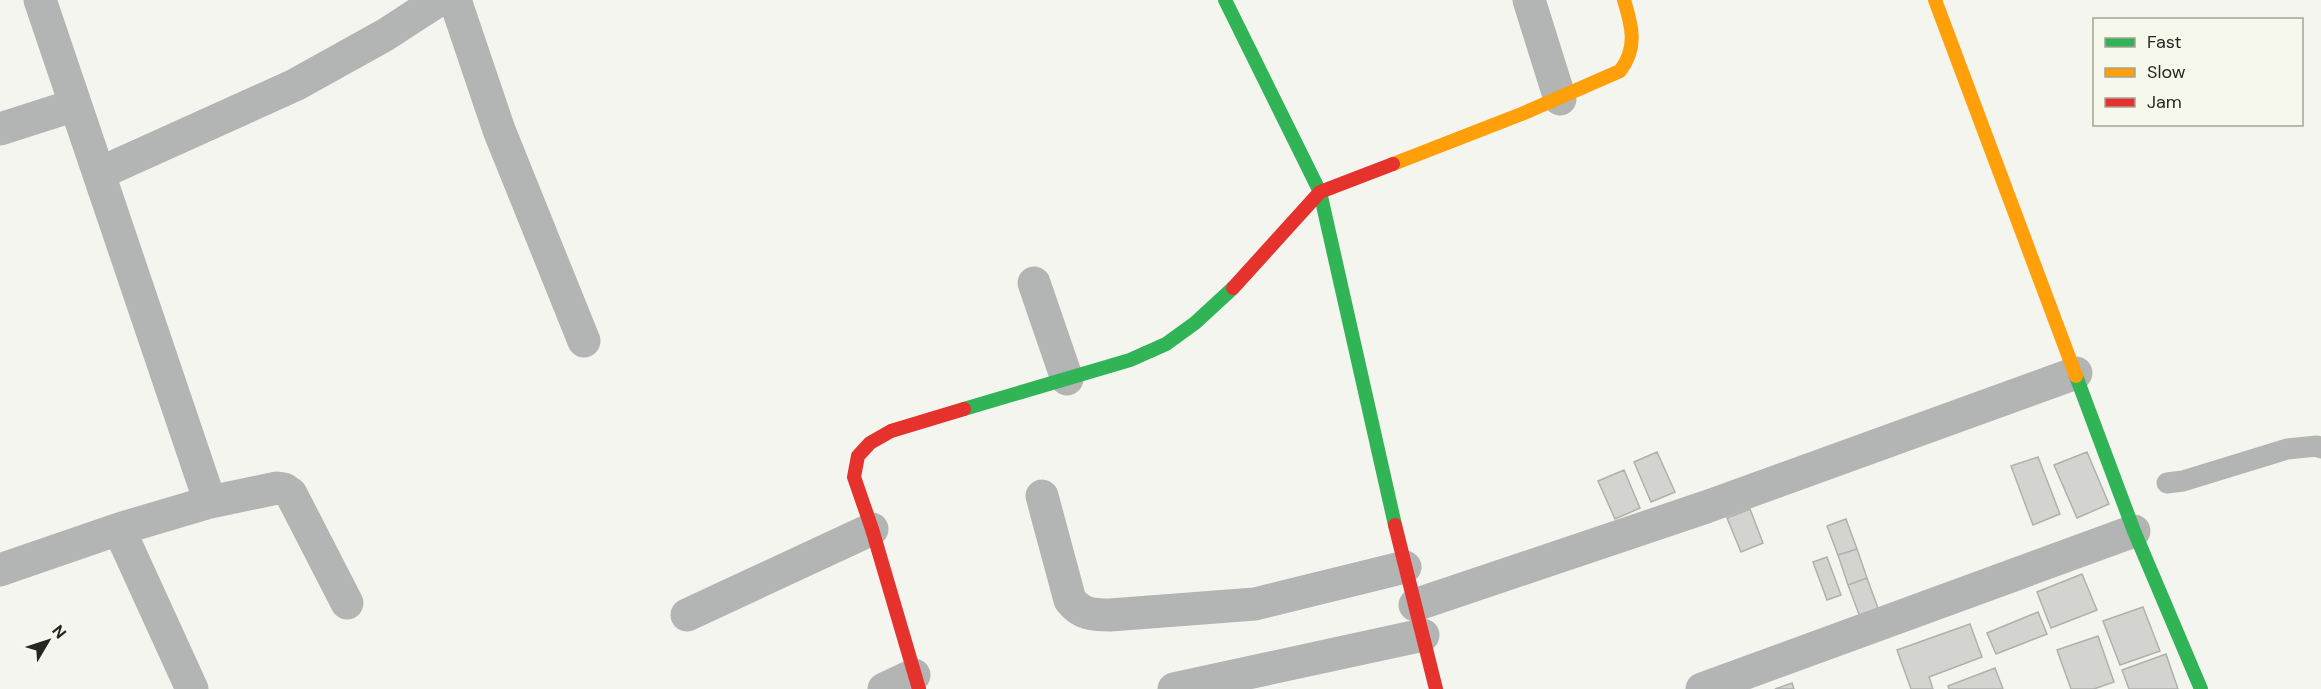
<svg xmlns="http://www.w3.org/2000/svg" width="2321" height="689" viewBox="0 0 2321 689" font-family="'DM Sans',sans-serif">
<rect width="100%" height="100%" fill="#f5f5ef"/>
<path fill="#d3d3cf" stroke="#b0b1ac" stroke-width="1.5" d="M 1657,452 L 1675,492 L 1651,502 L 1634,462 Z
M 2087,452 L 2109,504 L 2077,518 L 2054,465 Z
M 2038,457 L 2060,514 L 2033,525 L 2011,466 Z
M 1624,470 L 1640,508 L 1615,519 L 1598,481 Z
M 1750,509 L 1763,543 L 1741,552 L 1727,518 Z
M 1846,519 L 1857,549 L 1838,555 L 1827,526 Z
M 1857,549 L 1867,578 L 1848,585 L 1838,555 Z
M 1827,557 L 1841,595 L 1827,600 L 1813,562 Z
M 2082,574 L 2097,610 L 2051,628 L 2037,592 Z
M 1867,578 L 1879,611 L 1860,617 L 1848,585 Z
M 2143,607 L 2160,651 L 2120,665 L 2103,621 Z
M 2038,612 L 2047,634 L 1996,654 L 1987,633 Z
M 1970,624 L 1982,657 L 1929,677 L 1933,689 L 1911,689 L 1897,650 Z
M 2098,636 L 2114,682 L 2094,689 L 2071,689 L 2057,650 Z
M 2166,654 L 2178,689 L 2129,689 L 2122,670 Z
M 1995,668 L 2003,689 L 1949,689 L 1948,686 Z
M 1792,683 L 1794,689 L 1775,689 Z"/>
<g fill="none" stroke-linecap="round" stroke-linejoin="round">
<path stroke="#b3b4b4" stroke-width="21" d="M 2167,483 L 2183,481 L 2287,449 L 2317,446 L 2321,448"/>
<path stroke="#b3b4b4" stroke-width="33" d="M 40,0 L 210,502
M 455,0 L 499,130 L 584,341
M 1529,0 L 1560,99
M 0,129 L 75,105
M 100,173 L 295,85 L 385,35 L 439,0
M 1034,283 L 1067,379
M 1042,496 L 1070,600 C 1081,614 1092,615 1110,615 L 1255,604 L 1405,567
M 119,529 L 192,689
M 0,570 L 119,529 L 210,502 L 277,488 L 284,489 L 291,494 L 347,603
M 1415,605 L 1706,507 L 2076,373
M 687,615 L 872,529
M 884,689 L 914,675
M 1174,689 L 1423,635
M 1702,689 L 2134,531"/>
<path stroke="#30b455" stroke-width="14" d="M 1225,0 L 1320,192 L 1395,525
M 2076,376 L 2134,531 L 2201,689
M 964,409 L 1130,360 L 1166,344 L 1195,323 L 1233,288"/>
<path stroke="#ff9f0a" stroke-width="14" d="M 1935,0 L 2076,376
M 1393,164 L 1524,113 L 1620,71 C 1638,48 1632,26 1624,0"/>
<path stroke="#e5322d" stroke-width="14" d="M 1233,288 L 1320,192 L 1393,164
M 1395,525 L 1436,689
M 919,689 L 872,529 L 854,477 L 858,456 L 870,443 L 891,431 L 964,409"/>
</g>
<rect x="2093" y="18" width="210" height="108" fill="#f7f8ec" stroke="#a3a49b" stroke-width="1.5"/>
<rect x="2105" y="38" width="30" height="9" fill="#30b455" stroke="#a3a49b" stroke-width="1.5"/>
<text x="2147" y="48" font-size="18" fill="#262622">Fast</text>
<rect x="2105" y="68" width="30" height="9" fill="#ff9f0a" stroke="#a3a49b" stroke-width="1.5"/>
<text x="2147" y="78" font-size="18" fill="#262622">Slow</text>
<rect x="2105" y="98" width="30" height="9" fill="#e5322d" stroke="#a3a49b" stroke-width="1.5"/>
<text x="2147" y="108" font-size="18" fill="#262622">Jam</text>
<g transform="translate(48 641) rotate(51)" stroke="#f7f8ec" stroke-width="4.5" paint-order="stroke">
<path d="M0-4.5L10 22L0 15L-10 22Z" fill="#262622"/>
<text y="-9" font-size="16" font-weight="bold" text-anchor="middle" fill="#262622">N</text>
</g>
</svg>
